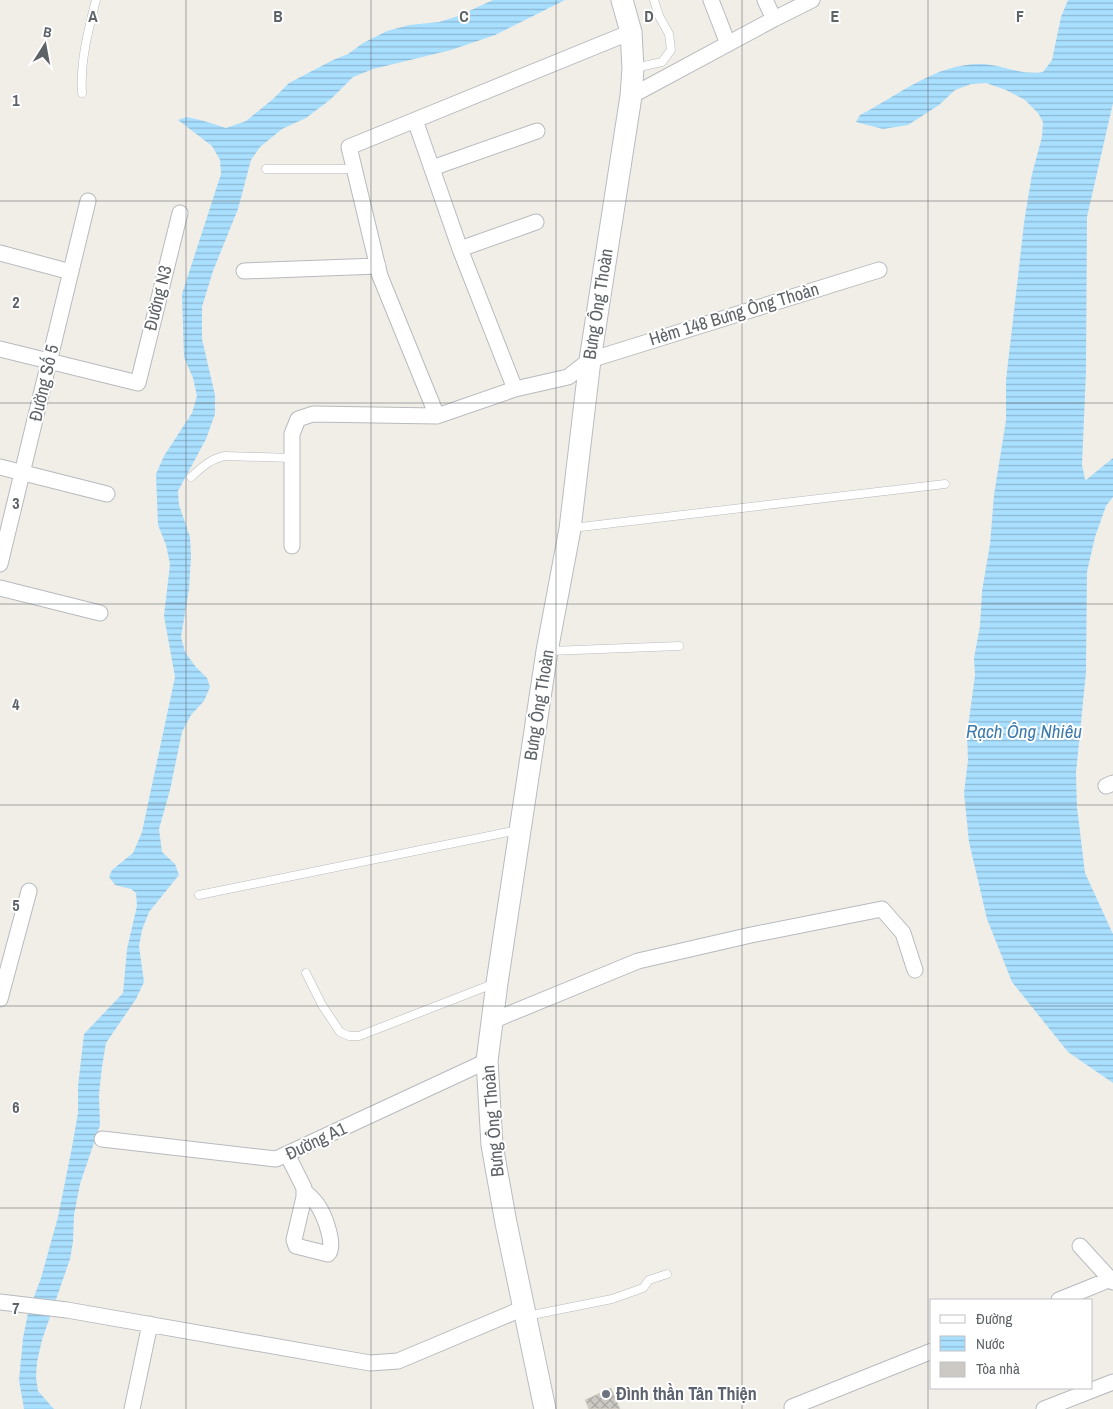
<svg xmlns="http://www.w3.org/2000/svg" width="1113" height="1409" viewBox="0 0 1113 1409" font-family="'Archivo Narrow',sans-serif">
<defs>
<pattern id="water-rules" width="6" height="5" patternUnits="userSpaceOnUse" patternTransform="scale(1.25)"><rect width="6" height="5" fill="#a9dfff"/><path d="M0 2.5h6" fill="none" stroke="#8db8d2"/></pattern>
<pattern id="building-cross-hatch" width="8" height="8" patternUnits="userSpaceOnUse" patternTransform="scale(1.25)"><rect width="8" height="8" fill="#ccc9c4"/><path d="M0 0l8 8M0 8l8-8" fill="none" stroke="#a9a7a3"/></pattern>
</defs>
<rect width="100%" height="100%" fill="#f1eee7"/>
<path fill="url(#water-rules)" d="M 493,0 L 565,0 L 495,35 L 451,50 L 373,69 L 353,77 L 331,99 L 306,118 L 282,129 L 260,147 L 251,160 L 238,209 L 213,271 L 202,307 L 202,339 L 215,395 L 215,414 L 206,439 L 178,491 L 179,505 L 190,537 L 191,557 L 189,589 L 181,637 L 185,652 L 195,666 L 207,678 L 210,687 L 204,701 L 191,715 L 182,732 L 170,790 L 159,829 L 162,852 L 175,864 L 179,875 L 149,912 L 142,930 L 139,946 L 144,982 L 136,999 L 106,1043 L 102,1067 L 99,1094 L 100,1125 L 80,1184 L 74,1215 L 73,1242 L 70,1259 L 42,1340 L 37,1362 L 36,1377 L 38,1391 L 54,1409 L 24,1409 L 19,1380 L 23,1338 L 28,1313 L 41,1278 L 58,1217 L 72,1147 L 78,1113 L 78,1086 L 84,1034 L 123,993 L 127,949 L 137,906 L 136,893 L 131,889 L 115,885 L 109,877 L 112,870 L 133,853 L 142,832 L 175,677 L 164,616 L 170,564 L 166,545 L 158,525 L 156,474 L 164,456 L 192,413 L 197,396 L 193,378 L 184,357 L 182,294 L 221,174 L 220,160 L 212,146 L 178,120 L 187,117 L 204,121 L 226,128 L 246,121 L 273,99 L 289,83 L 333,60 L 348,54 L 363,43 L 387,31 L 409,25 L 439,22 L 458,16 Z
M 1068,0 L 1113,0 L 1113,103 L 1087,217 L 1086,372 L 1082,465 L 1085,479 L 1086,480 L 1113,458 L 1113,497 L 1106,506 L 1095,537 L 1087,572 L 1086,672 L 1076,773 L 1077,807 L 1085,873 L 1113,934 L 1113,1083 L 1068,1052 L 1012,982 L 987,919 L 969,842 L 964,793 L 968,760 L 967,734 L 975,675 L 974,658 L 980,626 L 982,591 L 990,544 L 994,495 L 1006,420 L 1006,380 L 1017,285 L 1024,223 L 1032,174 L 1042,137 L 1043,122 L 1038,113 L 1025,100 L 1006,90 L 986,83 L 971,84 L 955,90 L 939,105 L 908,125 L 883,129 L 856,122 L 860,115 C 899,95 936,63 982,64 C 1003,65 1023,76 1043,72 L 1052,60 L 1061,17 Z"/>
<path fill="url(#building-cross-hatch)" stroke="#d6d0c5" d="M 611,1388 L 620,1409 L 589,1409 L 585,1400 Z"/>
<g fill="none" stroke-linecap="round" stroke-linejoin="round">
<defs>
<path id="lane" d="M 635,68 L 662,62 L 671,50 L 669,34 L 659,16 L 654,0
M 82,93 C 80,62 88,31 96,0
M 266,169 L 354,169
M 191,477 C 202,467 210,459 225,456 L 292,458
M 572,528 L 945,484
M 549,651 L 679,646
M 199,895 L 518,830
M 306,973 L 322,1005 L 340,1032 L 349,1036 L 359,1036 L 493,984
M 527,1316 L 612,1299 L 643,1288 L 649,1280 L 667,1274"/>
<path id="street" d="M 711,0 L 728,44
M 765,0 L 774,19
M 631,96 L 774,19 L 812,0
M 415,120 L 460,249 L 515,389
M 432,168 L 537,131
M 460,249 L 536,222
M 0,253 L 71,272
M 244,271 L 378,266
M 0,349 L 138,383 L 180,213
M 437,416 L 380,276 L 349,147 L 631,32
M 0,467 L 107,494
M 292,546 L 292,434 L 298,419 L 313,414 L 437,416 L 515,389 L 568,377 L 590,360 L 879,270
M 0,564 L 88,201
M 0,588 L 100,613
M 1106,786 L 1113,783
M 0,999 L 29,891
M 492,1021 L 638,961 L 751,935 L 882,909 L 903,933 L 915,970
M 102,1139 L 276,1159 L 487,1061
M 287,1154 L 304,1188 L 304,1197 L 294,1240 L 296,1246 L 328,1254 C 336,1246 325,1218 320,1209 C 316,1201 310,1196 304,1191
M 1080,1246 L 1113,1282
M 1059,1300 L 1111,1279
M 0,1302 L 67,1310 L 370,1363 L 398,1361 L 524,1308
M 792,1407 L 932,1351
M 132,1409 L 150,1324
M 1044,1409 L 1113,1382"/>
<path id="secondary" d="M 545,1409 L 506,1223 L 492,1145 L 487,1061 L 497,983 L 547,651 L 570,529 L 590,360 L 631,96 L 633,68 L 631,32 L 622,0"/>
</defs>
<use href="#lane" stroke="#b7babe" stroke-width="9"/>
<use href="#street" stroke="#b7babe" stroke-width="17"/>
<use href="#secondary" stroke="#b8bcc1" stroke-width="23"/>
<use href="#lane" stroke="#fff" stroke-width="8"/>
<use href="#street" stroke="#fff" stroke-width="15"/>
<use href="#secondary" stroke="#fff" stroke-width="21"/>
</g>
<path fill="none" stroke="#5e6368" stroke-width="1" stroke-opacity="0.55" d="M 186,0 L 186,1409M 371,0 L 371,1409M 556,0 L 556,1409M 742,0 L 742,1409M 928,0 L 928,1409M 0,201 L 1113,201M 0,403 L 1113,403M 0,604 L 1113,604M 0,805 L 1113,805M 0,1006 L 1113,1006M 0,1208 L 1113,1208"/>
<circle fill="#6b7280" stroke="#fff" stroke-width="2" cx="606" cy="1394" r="5"/>
<g text-anchor="middle" stroke-width="4" stroke-linejoin="round" paint-order="stroke">
<g font-size="18" fill="#5e6368" stroke="#fff">
<text transform="translate(158 298) rotate(-76)" y="6">Đường N3</text>
<text transform="translate(598 304) rotate(-81)" y="6">Bưng Ông Thoàn</text>
<text transform="translate(734 314) rotate(-17)" y="6">Hẻm 148 Bưng Ông Thoàn</text>
<text transform="translate(44 383) rotate(-77)" y="6">Đường Số 5</text>
<text transform="translate(539 705) rotate(-81)" y="6">Bưng Ông Thoàn</text>
<text transform="translate(493 1121) rotate(-95)" y="6">Bưng Ông Thoàn</text>
<text transform="translate(316 1141) rotate(-25)" y="6">Đường A1</text>
</g>
<g font-size="18" font-weight="bold" fill="#5b616d" stroke="#fff" text-anchor="start">
<text x="616" y="1400">Đình thần Tân Thiện</text>
</g>
<g font-size="19" font-style="italic" fill="#3d7bad" stroke="#fff">
<text x="1024" y="738">Rạch Ông Nhiêu</text>
</g>
</g>
<g font-size="16" text-anchor="middle" font-weight="bold" fill="#5e6368" stroke="#fff" stroke-width="4" stroke-linejoin="round" paint-order="stroke">
<text x="93" y="22">A</text>
<text x="278" y="22">B</text>
<text x="464" y="22">C</text>
<text x="649" y="22">D</text>
<text x="835" y="22">E</text>
<text x="1020" y="22">F</text>
<text x="16" y="106">1</text>
<text x="16" y="308">2</text>
<text x="16" y="509">3</text>
<text x="16" y="710">4</text>
<text x="16" y="911">5</text>
<text x="16" y="1113">6</text>
<text x="16" y="1314">7</text>
</g>
<rect x="930" y="1299" width="162" height="90" fill="#ffffff" stroke="#bfc1c3"/>
<rect x="940" y="1315" width="25" height="8" fill="#ffffff" stroke="#bfc1c3"/>
<text x="976" y="1324" font-size="15" fill="#5e6368">Đường</text>
<rect x="940" y="1336" width="25" height="15" fill="url(#water-rules)" stroke="#bfc1c3"/>
<text x="976" y="1349" font-size="15" fill="#5e6368">Nước</text>
<rect x="940" y="1362" width="25" height="15" fill="#ccc9c4" stroke="#bfc1c3"/>
<text x="976" y="1374" font-size="15" fill="#5e6368">Tòa nhà</text>
<g transform="translate(45 45) rotate(11)" stroke="#ffffff" stroke-width="4" paint-order="stroke">
<path d="M0-4L9 19L0 12L-9 19Z" fill="#5e6368"/>
<text y="-8" font-size="14" font-weight="bold" text-anchor="middle" fill="#5e6368">B</text>
</g>
</svg>
